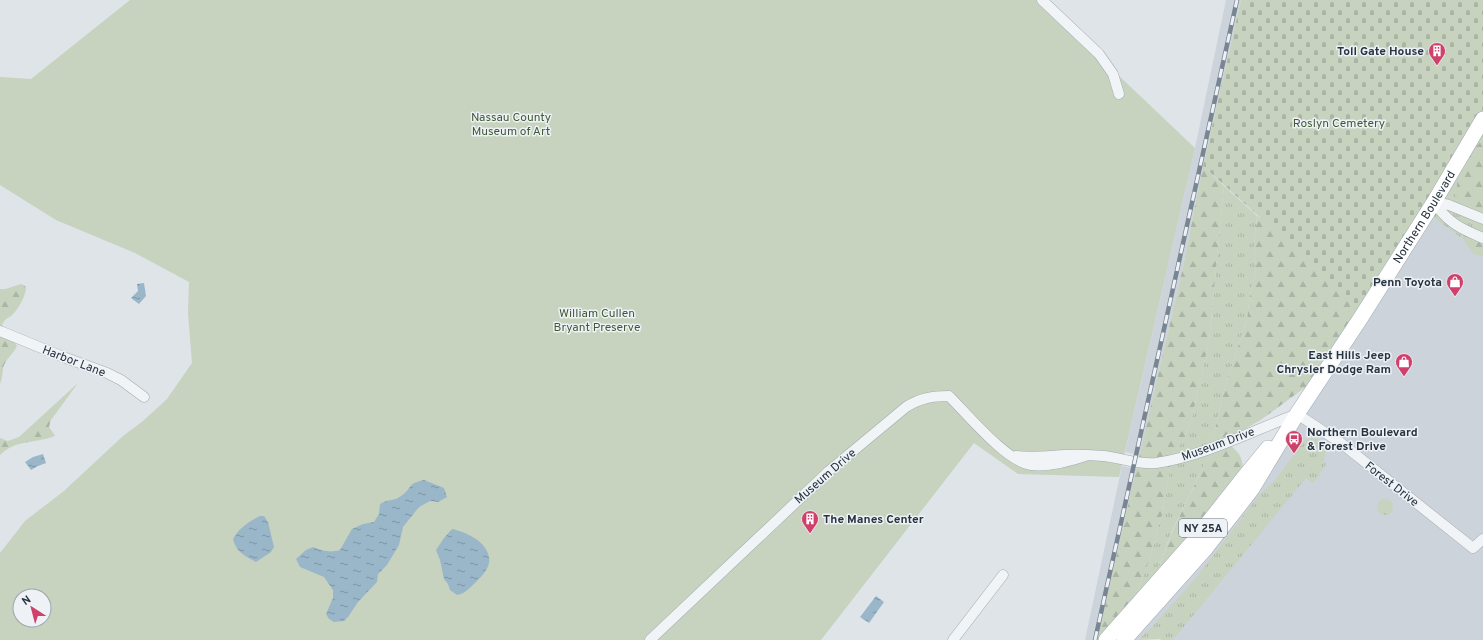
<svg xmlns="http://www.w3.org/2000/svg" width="1483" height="640" viewBox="0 0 1483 640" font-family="Overpass,sans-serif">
<defs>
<pattern id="grass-tufts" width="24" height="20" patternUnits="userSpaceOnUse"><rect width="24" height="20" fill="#c7d2bf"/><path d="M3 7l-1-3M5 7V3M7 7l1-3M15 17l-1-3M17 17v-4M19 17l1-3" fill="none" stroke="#abb5a5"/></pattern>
<pattern id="forest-firs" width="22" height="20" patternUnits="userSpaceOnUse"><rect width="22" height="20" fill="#c7d2bf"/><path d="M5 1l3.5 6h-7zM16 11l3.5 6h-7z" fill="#abb5a5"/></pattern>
<pattern id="cemetery-stones" width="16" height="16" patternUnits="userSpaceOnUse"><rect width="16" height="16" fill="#c7d2bf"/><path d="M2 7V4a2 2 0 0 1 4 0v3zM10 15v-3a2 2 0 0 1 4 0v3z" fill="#abb5a5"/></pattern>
<pattern id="water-ripples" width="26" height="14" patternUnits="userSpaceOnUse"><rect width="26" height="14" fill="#99b7c9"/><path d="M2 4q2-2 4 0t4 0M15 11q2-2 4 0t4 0" fill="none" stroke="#7d95a5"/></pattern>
</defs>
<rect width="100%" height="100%" fill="#dee4e8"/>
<path fill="#ccd3da" d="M 1226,0 L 1241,0 L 1203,166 L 1183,267 L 1140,455 L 1125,452 L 1195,148 Z
M 1427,213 L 1483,254 L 1483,640 L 1163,640 L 1159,639 L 1129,640 L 1206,548 Z
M 1122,466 L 1137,469 L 1098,637 L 1095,640 L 1085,640 Z"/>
<path fill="url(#grass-tufts)" d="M 1483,119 L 1483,139 L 1469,154 L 1465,167 L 1461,170 L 1483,217 L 1483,241 L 1461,236 L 1464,240 L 1427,213 Z
M 1224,186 L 1257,216 L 1254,244 L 1256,270 L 1250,295 L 1247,319 L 1225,387 L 1209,455 L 1171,533 L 1152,587 L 1130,612 L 1149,561 L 1163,511 L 1172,455 L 1185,438 L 1193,414 L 1198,389 L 1209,342 Z
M 1311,438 L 1321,440 L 1326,449 L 1324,462 L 1326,464 L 1319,476 L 1313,483 L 1306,478 L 1173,640 L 1163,640 L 1159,639 L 1129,640 L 1139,639 L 1153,626 L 1195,579 L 1260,494 L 1275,480 L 1302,444 L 1306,439 Z
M1377 507a8 8 0 1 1 16 0a8 8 0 1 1-16 0Z"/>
<path fill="url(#forest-firs)" d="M 1483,139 L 1483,217 L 1465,209 L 1459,203 L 1456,195 L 1458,175 L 1461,170 L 1465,167 L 1469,154 Z
M 1203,166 L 1224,186 L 1209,342 L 1198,389 L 1193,414 L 1185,438 L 1172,455 L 1163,511 L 1149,561 L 1130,612 L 1105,640 L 1097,640 L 1183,267 Z
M 1257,216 L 1278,230 L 1364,306 L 1322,375 L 1262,419 L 1225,441 C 1241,454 1242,455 1244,476 L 1152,587 L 1171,534 L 1209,455 L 1225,387 L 1247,319 L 1250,295 L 1256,270 L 1254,244 Z
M 1463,233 L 1483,241 L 1483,256 L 1473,254 L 1461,236 L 1461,234 Z
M 22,284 L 26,287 C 26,296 18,310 11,316 C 6,319 4,320 2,325 L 17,346 C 14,353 7,358 4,365 C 2,370 3,377 0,384 L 0,289 C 8,290 14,285 22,284 Z
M 78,383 L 51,420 L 49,427 L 55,436 C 35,444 16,439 0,455 L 0,438 L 8,441 L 19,437 Z"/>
<path fill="url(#cemetery-stones)" d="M 1241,0 L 1483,0 L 1483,119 L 1364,312 L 1203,166 Z"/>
<path fill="#c7d2bf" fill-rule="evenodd" d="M 130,0 L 1039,0 L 1195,148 L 1119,477 L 1018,474 L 974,443 L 821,640 L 0,640 L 0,553 L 25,521 L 64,491 L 123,436 L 143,421 L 167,399 L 192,363 L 188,313 L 189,282 L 135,253 L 56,220 L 0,185 L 0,77 L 31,79 ZM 20,596 L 44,596 L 44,620 L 20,620 Z"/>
<path fill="url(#water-ripples)" d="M 144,283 L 146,296 L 139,304 L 131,298 L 138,291 L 137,284 Z
M 43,454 L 46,463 L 38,466 L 31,470 L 25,462 L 33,457 Z
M 424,480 L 444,488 L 447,497 L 438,502 L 430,501 L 419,507 L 403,527 L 399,545 L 387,565 L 378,574 L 377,582 L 358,602 L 348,617 L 344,621 L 334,622 L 329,619 L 326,614 L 333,598 L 333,590 L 324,577 L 300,567 L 296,559 L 306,550 L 313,547 C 322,551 330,553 340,550 L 352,529 L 363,524 L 374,522 L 379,514 L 380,504 C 388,499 395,501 401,496 C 413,488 406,484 424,480 Z
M 260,516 L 264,516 L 268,522 L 274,547 L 271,552 L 256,562 C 245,556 236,552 233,539 C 239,528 250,521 260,516 Z
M 452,529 C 467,532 492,544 489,563 C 487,571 481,577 475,583 C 468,589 466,593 457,595 L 450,590 L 448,584 L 444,579 L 440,560 L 436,550 L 444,538 Z
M 876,596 L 884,602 L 869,623 L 860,617 Z"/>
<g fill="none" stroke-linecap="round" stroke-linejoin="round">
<defs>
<path id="street" d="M 1042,0 L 1099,54 L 1113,74 L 1119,94
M 1483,219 L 1449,205 L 1434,202 C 1447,222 1461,229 1483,238
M 0,331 L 66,358 L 107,373 L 121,380 L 144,397
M 1016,456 C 1032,458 1048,456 1065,455 C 1078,454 1091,455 1104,456 C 1121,458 1139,465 1156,463 C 1204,456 1252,431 1297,414 L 1341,443 L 1473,548 L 1483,539
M 650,640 L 829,471 L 906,407 C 920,398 933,396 949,396 C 967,414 1007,462 1031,465 C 1049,467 1071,461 1088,455
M 953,640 L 1003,575"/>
<g id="primary">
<path d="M 1106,640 L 1192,543 L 1245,476 L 1268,448"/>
<path id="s1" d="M 1124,640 L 1206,548 L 1252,489 L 1297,414 L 1360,319 L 1434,202 L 1483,119"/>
</g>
</defs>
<use href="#street" stroke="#a3abb2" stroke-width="11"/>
<use href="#primary" stroke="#9eaab4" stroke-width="16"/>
<use href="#street" stroke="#f1f4f6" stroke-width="10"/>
<use href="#primary" stroke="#fff" stroke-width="15"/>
<defs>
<path id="rail" d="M 1095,640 L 1237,0"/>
</defs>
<use href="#rail" stroke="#788592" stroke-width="4.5"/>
<use href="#rail" stroke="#eef2f6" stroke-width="3" stroke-dasharray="9" stroke-linecap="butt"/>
</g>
<defs>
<symbol id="building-pin" viewBox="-11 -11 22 30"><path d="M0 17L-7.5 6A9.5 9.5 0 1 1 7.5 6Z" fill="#cf416b" stroke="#eef2f6"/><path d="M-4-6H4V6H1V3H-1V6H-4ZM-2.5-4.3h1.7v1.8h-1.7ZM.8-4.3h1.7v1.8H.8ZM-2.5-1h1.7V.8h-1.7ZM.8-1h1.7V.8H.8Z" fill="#fff"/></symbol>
<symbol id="shop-pin" viewBox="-11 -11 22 30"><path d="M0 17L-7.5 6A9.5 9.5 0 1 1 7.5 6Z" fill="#cf416b" stroke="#eef2f6"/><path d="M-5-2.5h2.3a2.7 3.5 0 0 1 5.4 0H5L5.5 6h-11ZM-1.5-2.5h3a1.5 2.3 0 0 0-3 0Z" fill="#fff"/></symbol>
<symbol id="bus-pin" viewBox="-11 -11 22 30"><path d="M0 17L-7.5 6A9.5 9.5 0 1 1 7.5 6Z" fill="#cf416b" stroke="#eef2f6"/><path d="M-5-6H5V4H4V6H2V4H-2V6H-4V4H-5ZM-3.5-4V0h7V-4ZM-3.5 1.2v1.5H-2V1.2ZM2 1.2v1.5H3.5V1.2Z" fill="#fff"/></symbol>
</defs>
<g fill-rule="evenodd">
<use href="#building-pin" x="1427" y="41" width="20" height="27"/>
<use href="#shop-pin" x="1445" y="272" width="20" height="27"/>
<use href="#shop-pin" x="1394" y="352" width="20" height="27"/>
<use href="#bus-pin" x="1284" y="429" width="20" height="27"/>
<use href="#building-pin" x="800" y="509" width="20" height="27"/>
</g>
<g text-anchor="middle" stroke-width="3" stroke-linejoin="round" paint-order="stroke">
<rect fill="#eef2f6" stroke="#636c76" stroke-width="1" x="1179" y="519" width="48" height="18" rx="3"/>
<g font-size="11" font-weight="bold" fill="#27333f">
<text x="1203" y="532">NY 25A</text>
</g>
<g font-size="12" font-weight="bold" fill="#27333f" stroke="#eef2f6" text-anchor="end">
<text x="1424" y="55">Toll Gate House</text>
<text x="1442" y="286">Penn Toyota</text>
<text x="1391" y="359">East Hills Jeep<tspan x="1391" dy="14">Chrysler Dodge Ram</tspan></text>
<text x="1307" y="436" text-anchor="start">Northern Boulevard<tspan x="1307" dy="14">&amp; Forest Drive</tspan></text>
<text x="823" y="523" text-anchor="start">The Manes Center</text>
</g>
<g font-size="12" fill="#415b35" stroke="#eef2f6">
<text x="511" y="121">Nassau County<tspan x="511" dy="14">Museum of Art</tspan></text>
<text x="1339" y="127">Roslyn Cemetery</text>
<text x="597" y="317">William Cullen<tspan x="597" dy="14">Bryant Preserve</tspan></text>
</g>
<g font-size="12" fill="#27333f" stroke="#eef2f6">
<text dy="4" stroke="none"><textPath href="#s1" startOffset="520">Northern Boulevard</textPath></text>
<text transform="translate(74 361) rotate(21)" y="4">Harbor Lane</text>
<text transform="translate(1218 444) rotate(-20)" y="4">Museum Drive</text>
<text transform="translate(825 476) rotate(-41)" y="4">Museum Drive</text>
<text transform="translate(1392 484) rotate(38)" y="4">Forest Drive</text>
</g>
</g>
<g transform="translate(32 608) rotate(324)"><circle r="19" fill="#eef2f6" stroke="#9ea6ad"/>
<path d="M0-3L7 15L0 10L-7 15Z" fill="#cf416b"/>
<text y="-6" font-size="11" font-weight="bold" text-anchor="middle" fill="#27333f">N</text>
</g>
</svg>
